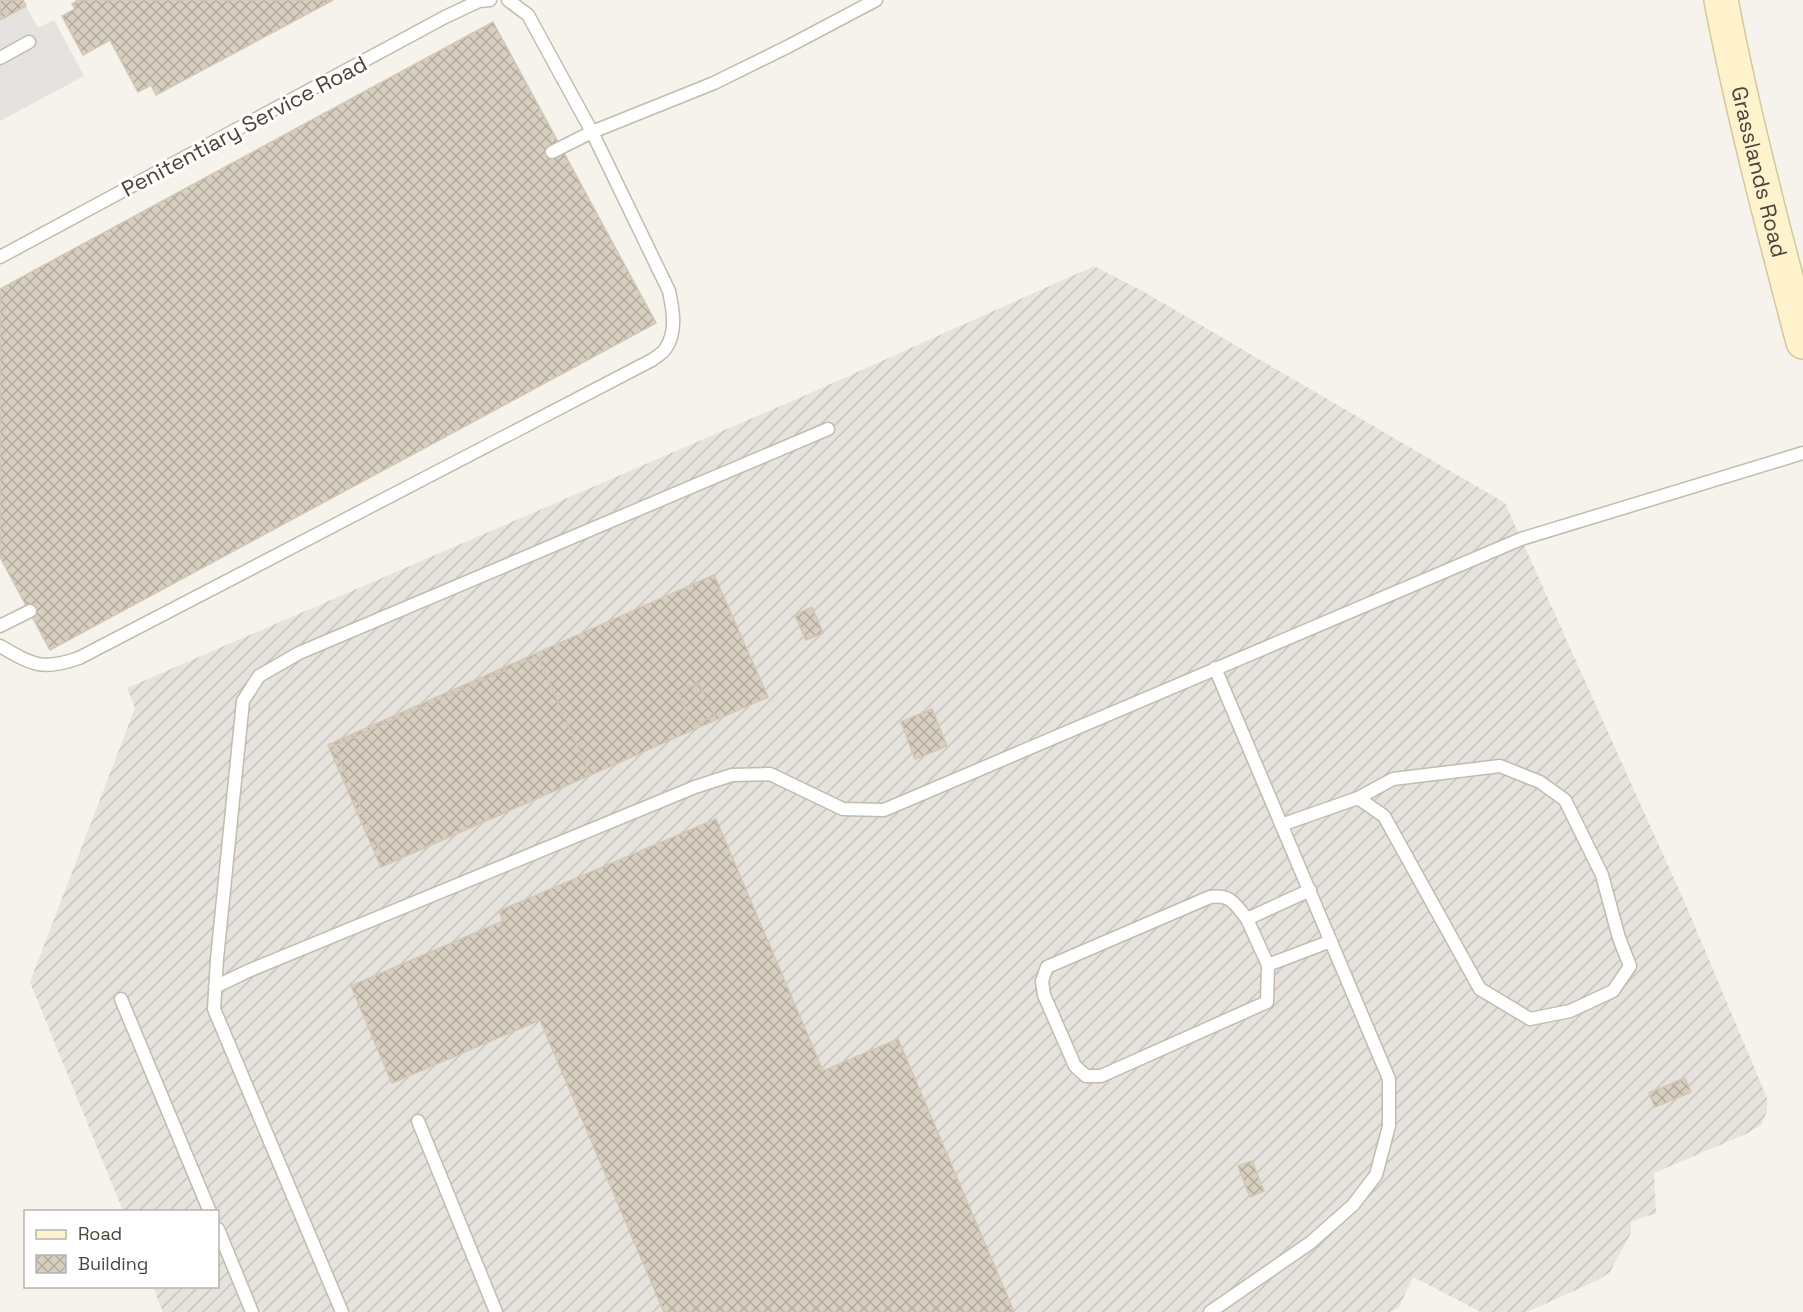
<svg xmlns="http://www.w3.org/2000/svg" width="1803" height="1312" viewBox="0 0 1803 1312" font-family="'Space Grotesk',sans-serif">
<defs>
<pattern id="industrial-furrows" width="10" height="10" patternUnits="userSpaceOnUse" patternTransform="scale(1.5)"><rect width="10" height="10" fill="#e6e2dd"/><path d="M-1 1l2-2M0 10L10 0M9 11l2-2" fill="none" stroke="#c7c3be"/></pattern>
<pattern id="building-cross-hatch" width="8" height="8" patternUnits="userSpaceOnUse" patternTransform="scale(1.5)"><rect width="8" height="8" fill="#d8cfc1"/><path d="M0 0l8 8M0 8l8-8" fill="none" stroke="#b1aa9e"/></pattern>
</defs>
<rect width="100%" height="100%" fill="#f6f3ec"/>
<path fill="url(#industrial-furrows)" d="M 1094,266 L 1146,293 L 1505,503 L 1688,910 L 1767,1098 L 1767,1111 L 1761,1125 L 1746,1134 L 1654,1173 L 1656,1213 L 1631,1222 L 1631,1233 L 1610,1272 L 1598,1280 L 1527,1312 L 1481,1312 L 1413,1277 L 1399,1307 L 1391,1312 L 163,1312 L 153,1287 L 218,1286 L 218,1212 L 123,1211 L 30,982 L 135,708 L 127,688 L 806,395 Z"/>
<path fill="#e5e3e0" d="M 26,6 L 38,28 L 54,20 L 84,76 L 0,121 L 0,20 Z"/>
<path fill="url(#building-cross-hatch)" stroke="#d3c7b4" stroke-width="1.5" d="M 0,0 L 23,0 L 26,6 L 0,20 Z
M 78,0 L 333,0 L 156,95 L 151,85 L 138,92 L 110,40 L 83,55 L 62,16 L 75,9 L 72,4 Z
M 493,22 L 656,323 L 50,650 L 0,557 L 0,289 Z
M 714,575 L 768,697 L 381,867 L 328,745 Z
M 812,607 L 823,633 L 806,640 L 795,615 Z
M 538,656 L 590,775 L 386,864 L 334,746 Z
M 699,683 L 715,716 L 693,726 L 678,692 Z
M 932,709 L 947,746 L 915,759 L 901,722 Z
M 716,819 L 823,1071 L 898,1039 L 1014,1312 L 664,1312 L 540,1020 L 392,1083 L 351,986 L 503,921 L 499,911 Z
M 1685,1078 L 1691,1092 L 1655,1107 L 1649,1093 Z
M 1252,1161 L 1264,1191 L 1250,1197 L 1238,1166 Z"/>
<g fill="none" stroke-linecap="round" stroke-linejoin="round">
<defs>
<path id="lane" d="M 508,0 L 528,15 L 592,132 L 714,83 L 789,46 L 876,0
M 0,58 L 29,42
M 0,257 L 445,17 L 479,1 L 490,0
M 0,626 L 30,611
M 0,646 C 33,665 42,671 79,658 L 652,360 C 656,357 663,353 666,348 C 677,331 673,310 669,291 L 592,132 L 552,152
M 1281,825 L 1358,798 L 1384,816 L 1480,989 L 1530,1019 L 1570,1011 L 1613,991 L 1630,966 L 1619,938 L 1602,875 L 1565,800 L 1540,782 L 1500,766 L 1393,779 L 1358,798
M 1310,890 L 1247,919 C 1235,904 1231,894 1210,897 L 1047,967 L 1042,981 L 1044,995 L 1075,1066 L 1086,1076 L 1101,1076 L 1267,1002 L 1268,965 L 1331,941
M 1247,919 L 1268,965
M 215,987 L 248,971 L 695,787 L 732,775 L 770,774 L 843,809 L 884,810 L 1521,539 L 1803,453
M 121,999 L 210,1212
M 418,1121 L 496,1312
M 218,1229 L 252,1312
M 342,1312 L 214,1009 L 217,959 L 243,701 L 259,676 L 299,653 L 828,429
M 1210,1312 L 1310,1243 L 1353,1205 L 1376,1175 L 1389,1126 L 1389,1079 L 1215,668"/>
<g id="secondary">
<path id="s1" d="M 1721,0 C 1743,115 1773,228 1803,342"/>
</g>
</defs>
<use href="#lane" stroke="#c2bbae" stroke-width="15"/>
<use href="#secondary" stroke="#d6c79b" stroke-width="36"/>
<use href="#lane" stroke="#fff" stroke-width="12"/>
<use href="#secondary" stroke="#fff3cd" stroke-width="33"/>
</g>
<g text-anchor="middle" stroke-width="6" stroke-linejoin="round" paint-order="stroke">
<g font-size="22" fill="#4b4439" stroke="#fff">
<text transform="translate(244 126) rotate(-28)" y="8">Penitentiary Service Road</text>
<text dy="8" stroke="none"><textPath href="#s1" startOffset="176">Grasslands Road</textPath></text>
</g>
</g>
<rect x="24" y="1210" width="195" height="78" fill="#ffffff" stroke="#b7b4b0" stroke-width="1.5"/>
<rect x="36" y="1230" width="30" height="9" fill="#fff3cd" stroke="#b7b4b0" stroke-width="1.5"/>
<text x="78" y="1240" font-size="18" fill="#4b4439">Road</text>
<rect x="36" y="1255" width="30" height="18" fill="url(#building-cross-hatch)" stroke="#b7b4b0" stroke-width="1.5"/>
<text x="78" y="1270" font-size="18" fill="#4b4439">Building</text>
</svg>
